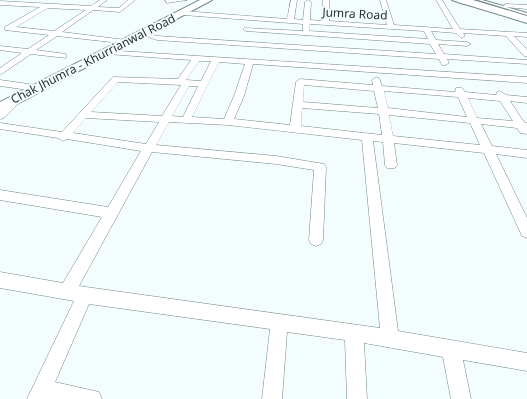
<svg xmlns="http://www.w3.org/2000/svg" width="527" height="399" viewBox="0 0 527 399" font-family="'Noto Sans',sans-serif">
<rect width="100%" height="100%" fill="#f3fdfe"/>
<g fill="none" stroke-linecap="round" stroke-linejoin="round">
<defs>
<path id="lane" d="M 452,0 L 456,0 L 465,3 L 464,4 Z
M 478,0 L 482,0 L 527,13 L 527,15 Z"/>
<path id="street" d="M 100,0 L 107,0 L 98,7 L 119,8 L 128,0 L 135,0 L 120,12 L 93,10 L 62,32 L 126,40 L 130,42 L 129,44 L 57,36 L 36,50 L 66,54 L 66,58 L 31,54 L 0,75 L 0,68 L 22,53 L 0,50 L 0,46 L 28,49 L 49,35 L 5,30 L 5,27 L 40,7 L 0,5 L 0,1 L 91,6 ZM 48,8 L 86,10 L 54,31 L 16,27 Z
M 165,0 L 187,0 L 167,3 Z
M 291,0 L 297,0 L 294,19 L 303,20 L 305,2 L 308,0 L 311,2 L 310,20 L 323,21 L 323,0 L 329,0 L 329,21 L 387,25 L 380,0 L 386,0 L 394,25 L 453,29 L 436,0 L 442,0 L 460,29 L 527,33 L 527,37 L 514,36 L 527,49 L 527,56 L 524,56 L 506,36 L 463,33 L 465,36 L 461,38 L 456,33 L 431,31 L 436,40 L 467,42 L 471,44 L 467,46 L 438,44 L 444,54 L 527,60 L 527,64 L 447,59 L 449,63 L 445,65 L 442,65 L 439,59 L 157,40 L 139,34 L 143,32 L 157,36 L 436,54 L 430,44 L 246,31 L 243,29 L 244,28 L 303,31 L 303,24 L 183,15 L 180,13 L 183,11 L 287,19 ZM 310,24 L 424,31 L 428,39 L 309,31 Z
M 506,4 L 527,5 L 527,9 L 504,7 L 503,6 Z
M 104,50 L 527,77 L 527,83 L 253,64 L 244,96 L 234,119 L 290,125 L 296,82 L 300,79 L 373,85 L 372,80 L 376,77 L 379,78 L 382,86 L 455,92 L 456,88 L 462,88 L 465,92 L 496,95 L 497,92 L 500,91 L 506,95 L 527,97 L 527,103 L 510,101 L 524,122 L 527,123 L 527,134 L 520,133 L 517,128 L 481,124 L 492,146 L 527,150 L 527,158 L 496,154 L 527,218 L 527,238 L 522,236 L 484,153 L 394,143 L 397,165 L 395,168 L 387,168 L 385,165 L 383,142 L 373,141 L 398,331 L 527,353 L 527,371 L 463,360 L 471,399 L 451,399 L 443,357 L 364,343 L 367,399 L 347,399 L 345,340 L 287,332 L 282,399 L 262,399 L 270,329 L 89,304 L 55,382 L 99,392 L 102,399 L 27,399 L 74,301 L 0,288 L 0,272 L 63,283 L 102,217 L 0,200 L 0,190 L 108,207 L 141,151 L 67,139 L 63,141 L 58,138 L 0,129 L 0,123 L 62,132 L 113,77 L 178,79 L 191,60 L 107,54 L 104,54 ZM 199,61 L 211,61 L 201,81 L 186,80 ZM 219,62 L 245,64 L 234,96 L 224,119 L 192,117 ZM 118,82 L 181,85 L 162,116 L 91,112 ZM 304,85 L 374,91 L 378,108 L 303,102 ZM 189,86 L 198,86 L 183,117 L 172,116 ZM 384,91 L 458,97 L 467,117 L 388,108 ZM 468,98 L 500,101 L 513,121 L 477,118 ZM 302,108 L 379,114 L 382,135 L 301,126 ZM 389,115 L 470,123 L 480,145 L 393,136 ZM 86,118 L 159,122 L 146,144 L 73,133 ZM 169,122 L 228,125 L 362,140 L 380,328 L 79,286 L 152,152 L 276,164 L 314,170 L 309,240 L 311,244 L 316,246 L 321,244 L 323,240 L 326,167 L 324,164 L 276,156 L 156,145 Z
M 0,80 L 36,85 L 41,88 L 36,91 L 0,86 Z
M 19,95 L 24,98 L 4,118 L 0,119 L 0,111 L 16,96 Z"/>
<path id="primary" d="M 200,0 L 212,0 L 0,113 L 0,102 Z"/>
<path id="highway" d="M 457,0 L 473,0 L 527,16 L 527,23 L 458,2 Z"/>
</defs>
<use href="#lane" stroke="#718889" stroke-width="2"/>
<use href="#street" stroke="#718889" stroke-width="1"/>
<use href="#primary" stroke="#718889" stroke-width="2"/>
<use href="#highway" stroke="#718889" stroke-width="2"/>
<use href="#lane" fill="#fff" fill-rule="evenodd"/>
<use href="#street" fill="#fff" fill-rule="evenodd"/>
<use href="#primary" fill="#fff" fill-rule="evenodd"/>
<use href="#highway" fill="#fff" fill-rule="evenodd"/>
</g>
<g text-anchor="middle" stroke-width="4" stroke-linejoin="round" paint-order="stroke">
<g font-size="12" fill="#283233" stroke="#f3fdfe">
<text transform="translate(355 14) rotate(3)" y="4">Jumra Road</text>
<text transform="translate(93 59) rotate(-27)" y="4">Chak Jhumra - Khurrianwal Road</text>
</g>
</g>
</svg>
